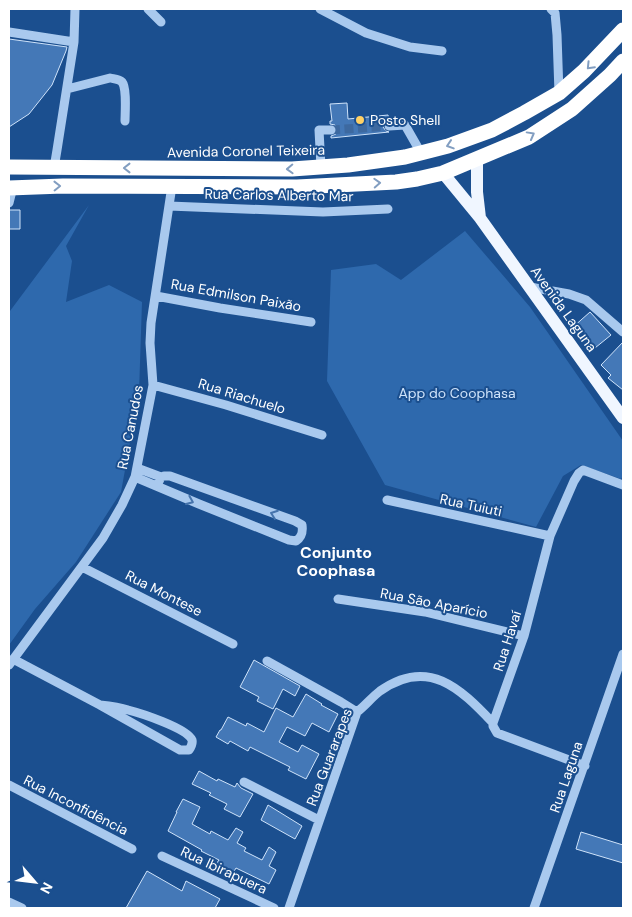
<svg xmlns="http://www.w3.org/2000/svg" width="632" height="917" viewBox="0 0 632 917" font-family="'DM Sans',sans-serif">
<rect width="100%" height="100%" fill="#1b4f8f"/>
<path fill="#2e69ad" d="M 89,205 L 66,246 L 72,261 L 66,302 L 109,285 L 142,302 L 139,393 L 121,492 L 76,562 L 35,609 L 9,645 L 9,310 L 10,311 Z
M 465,231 L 530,307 L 623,441 L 623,476 L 621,479 L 581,465 L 563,476 L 536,527 L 385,485 L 327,381 L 331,270 L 376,264 L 401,280 Z"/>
<path fill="#4478b7" stroke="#cfe3fa" d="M 9,39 L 67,47 L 66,51 L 52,85 L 29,114 L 9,127 Z
M 347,103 L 348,119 L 388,115 L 389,120 L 384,123 L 383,127 L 386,131 L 389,132 L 331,138 L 331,136 L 336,134 L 337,130 L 335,125 L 330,124 L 330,121 L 332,121 L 330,104 Z
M 9,210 L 20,210 L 20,229 L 9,229 Z
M 590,312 L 611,335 L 590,352 L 584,345 L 586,343 L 572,328 Z
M 623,342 L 623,390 L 608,378 L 611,375 L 601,365 Z
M 254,660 L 300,686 L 295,696 L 283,689 L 273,709 L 257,701 L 259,697 L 240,687 Z
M 306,694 L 322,704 L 321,705 L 338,714 L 329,732 L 312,723 L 305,736 L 287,727 L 279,742 L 298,752 L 302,745 L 319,754 L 306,779 L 288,770 L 290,767 L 250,747 L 248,751 L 230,741 L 228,744 L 216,737 L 220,730 L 221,730 L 228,717 L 246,726 L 247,723 L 264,732 L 276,708 L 293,717 Z
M 199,771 L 217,781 L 218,779 L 235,787 L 237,783 L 241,788 L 253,794 L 240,817 L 224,809 L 227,804 L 209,795 L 211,793 L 192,784 Z
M 183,799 L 200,807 L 192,824 L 210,834 L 211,831 L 228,840 L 236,828 L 243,832 L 237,843 L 246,848 L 244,851 L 262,860 L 269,847 L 276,852 L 269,866 L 276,870 L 269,884 L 236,868 L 233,873 L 216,864 L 219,860 L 201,851 L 202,850 L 168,831 L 177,812 L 176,812 Z
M 268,805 L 302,826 L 295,839 L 261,820 Z
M 581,832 L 623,845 L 623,863 L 576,849 Z
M 147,871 L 182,891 L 186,881 L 220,899 L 215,908 L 126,908 Z"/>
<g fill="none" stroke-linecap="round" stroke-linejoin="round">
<path stroke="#3d69a0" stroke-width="9" stroke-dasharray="9 4.5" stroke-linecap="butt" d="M 331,130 L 389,126"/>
<path stroke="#a9c9ee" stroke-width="9" d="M 148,9 L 161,22
M 320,9 L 366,33 L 410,47 L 442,51
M 551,9 L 555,13 L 557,35 L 559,93
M 9,32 L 74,42 L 57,150 L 54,168
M 74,42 L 75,9
M 67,89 L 110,78 C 114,79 119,79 122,82 C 127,88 125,113 125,121
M 389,126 L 405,125 L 421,153
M 321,167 L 319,130 L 331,130
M 9,203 L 13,187
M 169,206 L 323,212 L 388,209
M 530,287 L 569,294 L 586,300 L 623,332
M 156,296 L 220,308 L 311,322
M 153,385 L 226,405 L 322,435
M 137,468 L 161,477
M 135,477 L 199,504 L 289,540 L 296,541 C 302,537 303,532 302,525 L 295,521 L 170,476 L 164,476 L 161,477 L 157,486
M 387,500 L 550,536
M 82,567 L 233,644
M 338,599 L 425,612 L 524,636
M 13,659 L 100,705 L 180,750 L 189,750 C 191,747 193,744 192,740 C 187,728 140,713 128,710 C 119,707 110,706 100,705
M 267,661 L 341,702 L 357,712
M 9,665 L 103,538 L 122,505 L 135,477 L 153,385 L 150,343 L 151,323 L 172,186
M 585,766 L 497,733 L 493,726 L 493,723 L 524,636 L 550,536 L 574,481 L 579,473 L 583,470 L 623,485
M 244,782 L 319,820
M 9,785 L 132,849
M 162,856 L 274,908
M 9,902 L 22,908
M 289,908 L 357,712 C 365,706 372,697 380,691 C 428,657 460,688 493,723
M 534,908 L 623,654"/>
<path stroke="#f0f6ff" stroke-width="12" d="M 477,160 L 477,192 L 480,218
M 443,173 L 480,218 L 623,418"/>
<path stroke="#fff" stroke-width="15" d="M 9,167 L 292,169 L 348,165 L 405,157 L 448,146 L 492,130 L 524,113 L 559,93 L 584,71 L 623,30
M 9,188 L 63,186 L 297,187 L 396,182 L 417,179 L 443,173 L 529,137 L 572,109 L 610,75 L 623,61"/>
</g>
<defs><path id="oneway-chevron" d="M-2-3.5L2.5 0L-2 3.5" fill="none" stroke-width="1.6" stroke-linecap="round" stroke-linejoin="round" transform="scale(1.25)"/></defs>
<g stroke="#829ec1">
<use href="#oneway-chevron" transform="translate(590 66) rotate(134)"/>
<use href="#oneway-chevron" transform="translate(531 135) rotate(-29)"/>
<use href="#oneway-chevron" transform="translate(450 145) rotate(162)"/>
<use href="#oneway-chevron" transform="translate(127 168) rotate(-180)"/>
<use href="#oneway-chevron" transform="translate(290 169) rotate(178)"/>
<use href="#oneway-chevron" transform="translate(377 183) rotate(-3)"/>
<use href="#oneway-chevron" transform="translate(57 186) rotate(-1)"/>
</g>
<g stroke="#4674ac">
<use href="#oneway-chevron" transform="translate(190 501) rotate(23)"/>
<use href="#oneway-chevron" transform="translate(274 514) rotate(-160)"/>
</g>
<circle fill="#ffd166" stroke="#1b4f8f" stroke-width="2" cx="360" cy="120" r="5"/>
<g text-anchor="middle" stroke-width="4" stroke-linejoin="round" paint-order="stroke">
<g font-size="14" fill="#fff" stroke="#1b4f8f" text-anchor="start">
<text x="370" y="125">Posto Shell</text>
</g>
<g font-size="14" fill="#fff" stroke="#1b4f8f">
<text transform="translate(246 151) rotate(-1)" y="5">Avenida Coronel Teixeira</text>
<text transform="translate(279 195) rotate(1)" y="5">Rua Carlos Alberto Mar</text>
<text transform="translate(236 295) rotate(10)" y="5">Rua Edmilson Paixão</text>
<text transform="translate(564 309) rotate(54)" y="5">Avenida Laguna</text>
<text transform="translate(242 396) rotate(17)" y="5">Rua Riachuelo</text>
<text transform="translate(130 427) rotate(-79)" y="5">Rua Canudos</text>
<text transform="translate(471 505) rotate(12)" y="5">Rua Tuiuti</text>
<text transform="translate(164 593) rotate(27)" y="5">Rua Montese</text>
<text transform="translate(434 603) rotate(11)" y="5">Rua São Aparício</text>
<text transform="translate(507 641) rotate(-72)" y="5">Rua Havaí</text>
<text transform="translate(329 757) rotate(-69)" y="5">Rua Guararapes</text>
<text transform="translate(566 777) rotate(-71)" y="5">Rua Laguna</text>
<text transform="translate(76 805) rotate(27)" y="5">Rua Inconfidência</text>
<text transform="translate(224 870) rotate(25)" y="5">Rua Ibirapuera</text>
</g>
<g font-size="14" fill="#cfe3fa" stroke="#1b4f8f">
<text x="457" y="398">App do Coophasa</text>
</g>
<g font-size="16" font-weight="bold" fill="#fff" stroke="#1b4f8f">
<text x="336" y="558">Conjunto<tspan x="336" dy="18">Coophasa</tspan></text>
</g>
</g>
<rect width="632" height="917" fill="none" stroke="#ffffff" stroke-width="20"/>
<g transform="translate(35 882) rotate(118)" stroke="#1b4f8f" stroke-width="4" paint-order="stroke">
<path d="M0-4L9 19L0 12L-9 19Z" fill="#ffffff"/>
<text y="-8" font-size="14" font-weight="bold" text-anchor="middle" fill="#ffffff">N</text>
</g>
</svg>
